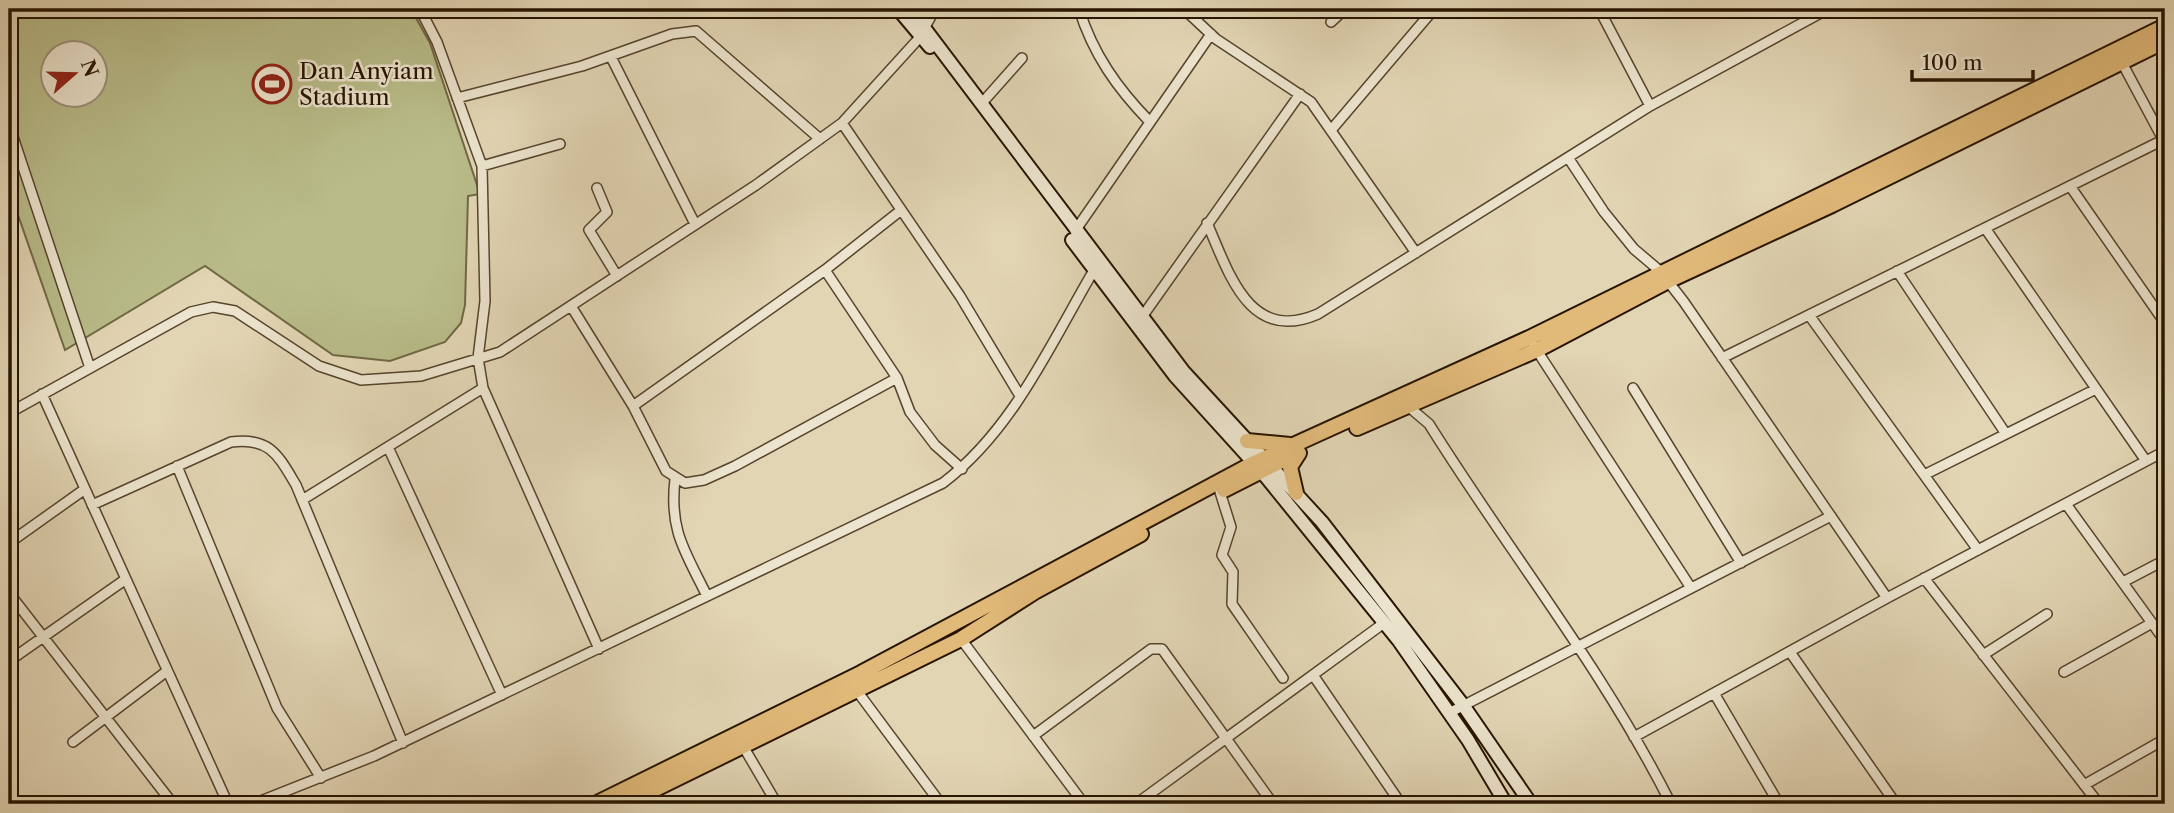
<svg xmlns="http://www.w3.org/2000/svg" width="2174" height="813" viewBox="0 0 2174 813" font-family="'Libre Caslon Text',serif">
<rect width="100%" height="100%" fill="#e2d5b4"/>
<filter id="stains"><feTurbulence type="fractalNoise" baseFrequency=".00286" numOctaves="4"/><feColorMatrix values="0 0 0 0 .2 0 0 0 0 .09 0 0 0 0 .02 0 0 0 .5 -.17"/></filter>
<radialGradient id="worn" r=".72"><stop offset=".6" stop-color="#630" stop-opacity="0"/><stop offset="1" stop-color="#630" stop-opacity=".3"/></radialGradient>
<path fill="#b8bc89" stroke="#706844" stroke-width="2" fill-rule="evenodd" d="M 9,9 L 411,9 L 430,43 L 480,194 L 468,196 L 465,305 L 461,323 L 445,342 L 390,361 L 333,355 L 205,266 L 65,350 L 9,189 ZM 52,52 L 94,52 L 94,94 L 52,94 Z"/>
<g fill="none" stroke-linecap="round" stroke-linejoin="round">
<defs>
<path id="street" d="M 420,9 L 437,42 L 482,166 L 485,301 L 478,358 L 483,388 L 599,649
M 1079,9 C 1093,54 1117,88 1150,122
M 1184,9 L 1216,39 L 1311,102 L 1416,253
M 1599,9 L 1650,106
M 1331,22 L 1345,9
M 925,27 L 935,9
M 611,57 L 695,224
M 2120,59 L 2165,143
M 457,98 L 582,66 L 672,34 L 696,31 L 820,139
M 982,103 L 1022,58
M 842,123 L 960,296 L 1020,396
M 9,125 L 90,368
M 1332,129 L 1434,9
M 1569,159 L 1604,212 L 1634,249 L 1660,271 L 1684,302 L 1887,598
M 482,166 L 560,144
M 2070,186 L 2165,323
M 597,188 L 607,212 L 589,230 L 617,276
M 1207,223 C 1229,273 1249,344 1318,314 L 1650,106 L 1828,9
M 1985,228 L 2146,461
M 1075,231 L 1211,34
M 825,270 L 897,378 L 910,412 L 935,445 L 962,469
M 1897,271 L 2006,434
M 571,306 L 633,406 L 666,471 L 685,483 L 704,480 L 735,466 L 897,378
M 1809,315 L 1978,550
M 1142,317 L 1300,94
M 1534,346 L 1691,588
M 1722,358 L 2163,140
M 1633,388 L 1741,563
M 42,394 L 228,804
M 633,406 L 825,270 L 900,211
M 1409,407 L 1429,424 C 1509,552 1603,669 1671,804
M 9,413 L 191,312 L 213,307 L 235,311 L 319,366 L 361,380 L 421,376 L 500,352 L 756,185 L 842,123 L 921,36
M 388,447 L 502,695
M 177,466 L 277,708 L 321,778
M 1924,475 L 2096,389
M 675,479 C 669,531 685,551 707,596
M 1220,492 L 1231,527 L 1222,555 L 1233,572 L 1232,604 L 1283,678
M 302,500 L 483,388
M 2066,504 L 2165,641
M 92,505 L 231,442 C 270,437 278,455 296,485 L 403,743
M 9,543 L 85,489
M 1924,578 L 2099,804
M 2123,582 L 2165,560
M 9,593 L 173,804
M 961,639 L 1084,804
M 1790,652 L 1896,804
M 1983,655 L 2047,614
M 9,661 L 126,579
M 2064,672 L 2152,623
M 1313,675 L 1401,804
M 857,691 L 941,804
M 1714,693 L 1779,804
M 1449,713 L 1831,516
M 1033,736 L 1151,649 L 1162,649 L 1273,804
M 1634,737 L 1887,598 L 2165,451
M 73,742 L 167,671
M 743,746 L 777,804
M 2084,785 L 2165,739
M 253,804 L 374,756 L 943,483 C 1013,430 1050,345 1094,270
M 1136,804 L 1384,623"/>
<path id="secondary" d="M 898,9 L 930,47
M 910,9 L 1184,372 L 1322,522 L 1463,705 L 1531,804
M 1072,240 L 1175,376 L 1262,472 L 1399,641 L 1468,740 L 1506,804"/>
<path id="primary" d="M 1357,428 L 1537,350 L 1668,281 L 1832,205 L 2165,41
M 1247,441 L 1290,445
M 1224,490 L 1293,455
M 1296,493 L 1290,467 L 1299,453
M 595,804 L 861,673 L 1254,463 L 1529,338 L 2165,26
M 625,804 L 961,639 L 1036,591 L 1141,534"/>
</defs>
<use href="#street" stroke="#56442d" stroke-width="12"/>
<use href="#secondary" stroke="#271400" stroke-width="16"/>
<use href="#primary" stroke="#271400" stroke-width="18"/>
<use href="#street" stroke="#ece4ce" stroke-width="9"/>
<use href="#secondary" stroke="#ece4ce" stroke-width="12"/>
<use href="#primary" stroke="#e1ba7a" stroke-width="14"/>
</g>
<defs>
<symbol id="stadium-ring" viewBox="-11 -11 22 22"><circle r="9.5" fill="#ece4ce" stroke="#8f2418" stroke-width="1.5"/><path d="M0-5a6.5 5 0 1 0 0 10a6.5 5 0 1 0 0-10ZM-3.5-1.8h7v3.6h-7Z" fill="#8f2418"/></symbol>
</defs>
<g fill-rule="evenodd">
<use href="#stadium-ring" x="250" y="62" width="44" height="44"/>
</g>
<g text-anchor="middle" stroke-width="5" stroke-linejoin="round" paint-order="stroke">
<g font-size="23" fill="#271400" stroke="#ece4ce" text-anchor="start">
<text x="299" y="79">Dan Anyiam<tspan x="299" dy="26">Stadium</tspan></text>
</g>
</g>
<rect width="2174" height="813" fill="none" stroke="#e2d5b4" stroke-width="35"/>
<rect x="10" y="10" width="2153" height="792" fill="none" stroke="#271400" stroke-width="3.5"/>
<rect x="18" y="18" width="2139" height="778" fill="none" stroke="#271400" stroke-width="2"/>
<g transform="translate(74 74) rotate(70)"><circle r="33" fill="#ece4ce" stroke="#9d917c" stroke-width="2"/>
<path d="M0-5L12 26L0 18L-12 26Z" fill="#8f2418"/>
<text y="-10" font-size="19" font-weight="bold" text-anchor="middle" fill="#271400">N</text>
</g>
<path d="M1912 70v10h121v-10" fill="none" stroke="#271400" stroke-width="3.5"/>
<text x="1922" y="70" font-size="21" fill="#271400" stroke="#ece4ce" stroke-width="5" paint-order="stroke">100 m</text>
<rect width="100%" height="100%" filter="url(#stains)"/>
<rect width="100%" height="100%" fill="url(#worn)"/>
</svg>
